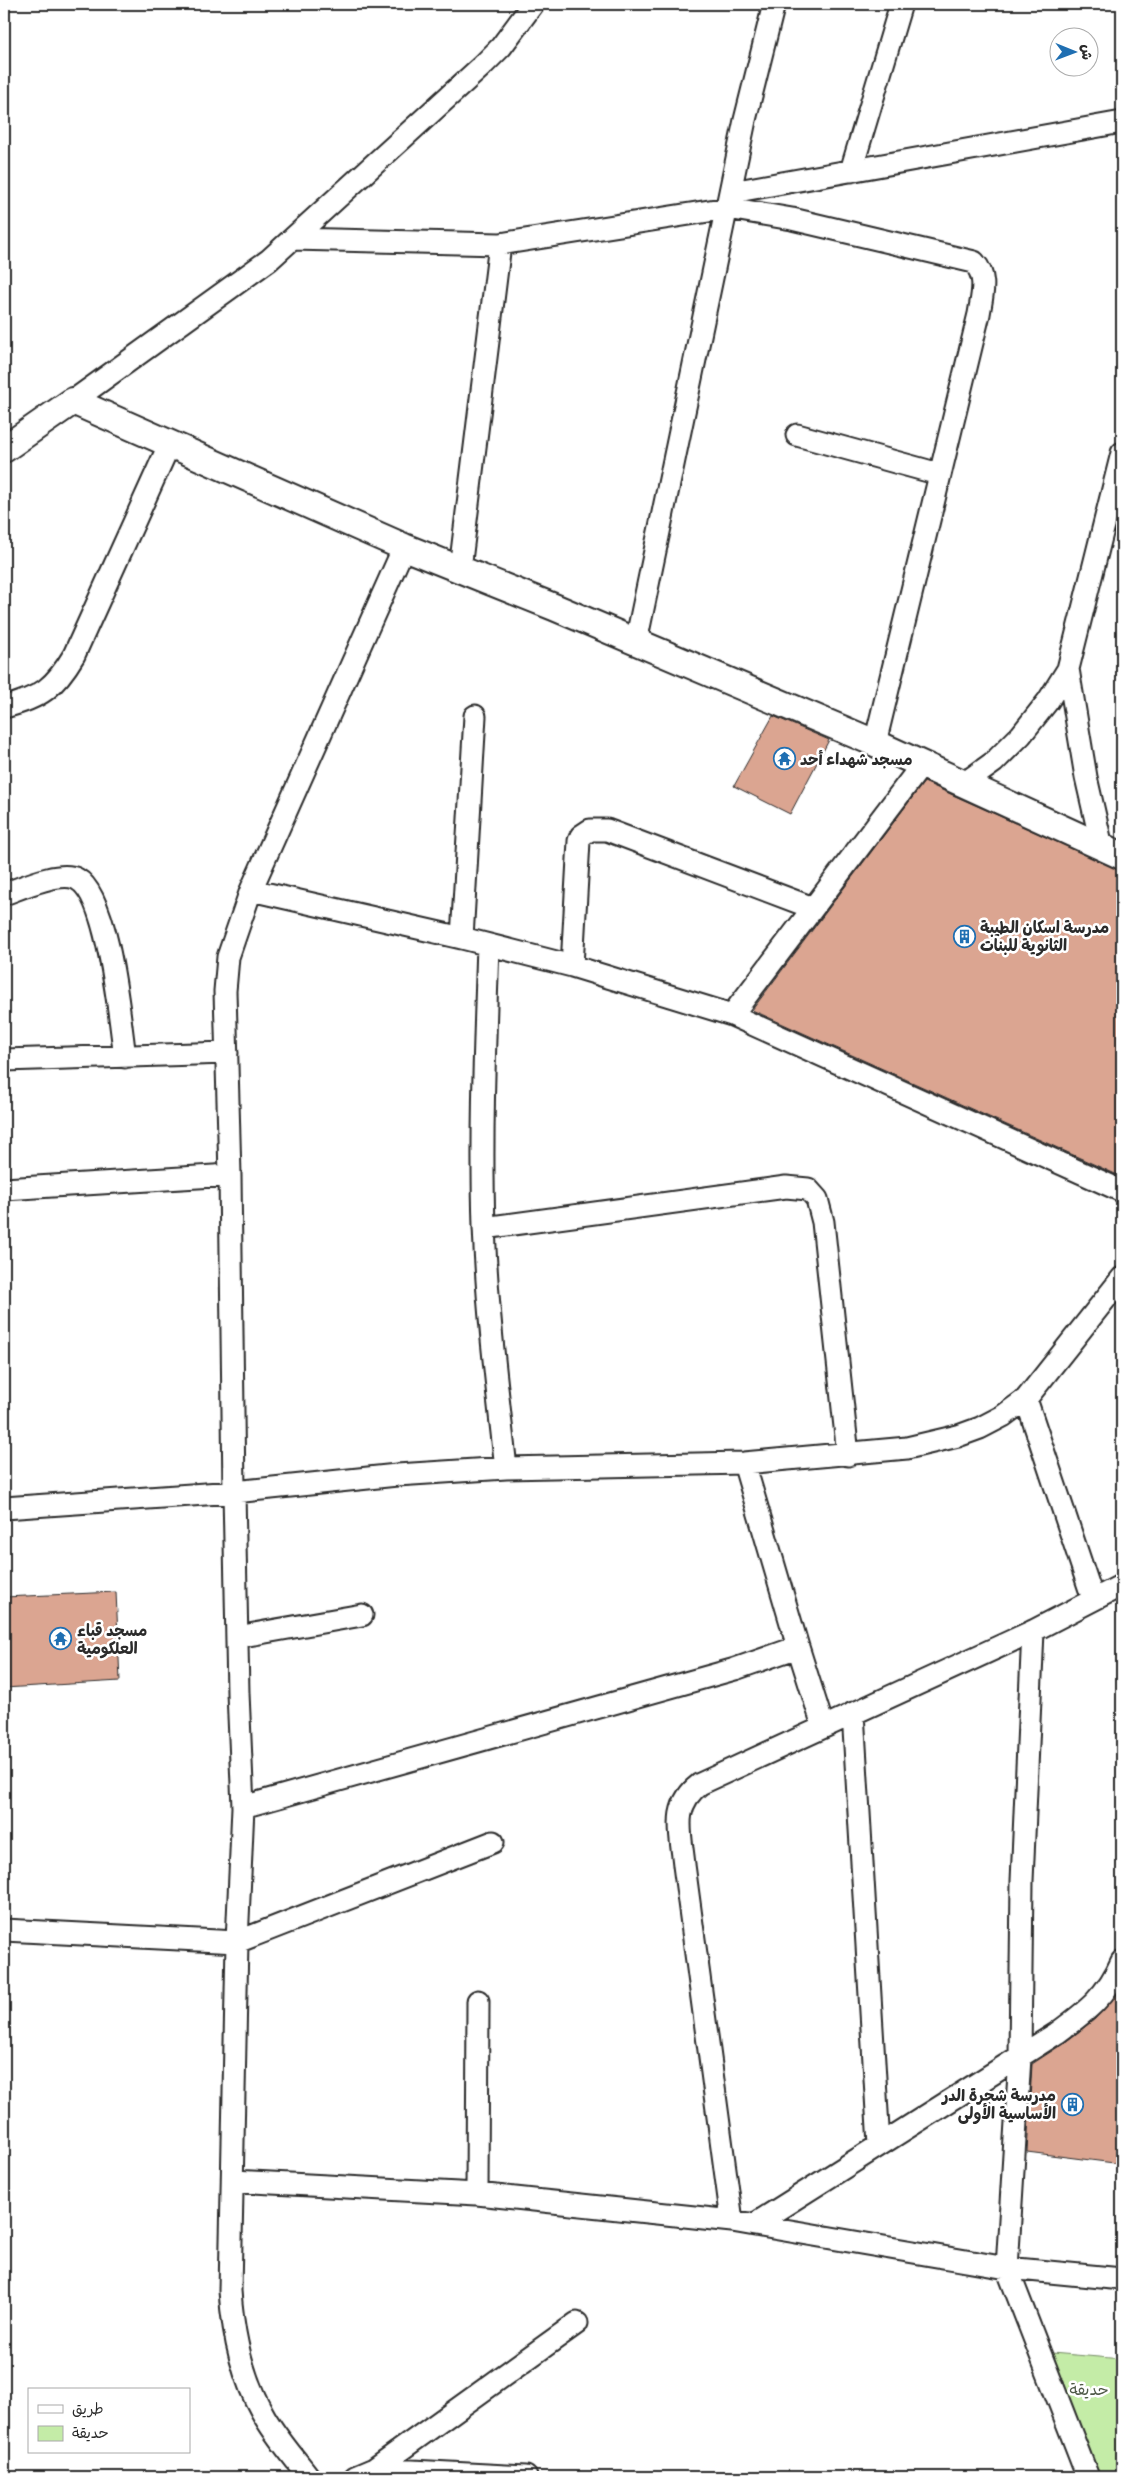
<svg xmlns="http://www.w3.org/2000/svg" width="1126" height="2481" viewBox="0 0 1126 2481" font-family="Dekko,'Playpen Sans Arabic',sans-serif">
<rect width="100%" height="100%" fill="#fff"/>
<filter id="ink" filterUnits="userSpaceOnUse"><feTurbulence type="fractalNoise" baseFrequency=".02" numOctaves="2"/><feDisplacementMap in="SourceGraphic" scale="10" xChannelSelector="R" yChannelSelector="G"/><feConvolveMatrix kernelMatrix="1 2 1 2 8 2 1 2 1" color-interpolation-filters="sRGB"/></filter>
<g filter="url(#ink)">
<path fill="#c4eca7" stroke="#788c69" d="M 1040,2352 L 1122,2359 L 1122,2477 L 1088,2477 Z"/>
<path fill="#dba591" stroke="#2b2b2b" d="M 773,716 L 829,740 L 790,814 L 734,786 Z
M 924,782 L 1122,871 L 1122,1177 L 752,1010 Z
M 116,1592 L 120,1681 L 4,1688 L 4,1597 Z
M 1122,1987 L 1122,2164 L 1027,2152 L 1032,2064 L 1064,2043 L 1095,2019 Z"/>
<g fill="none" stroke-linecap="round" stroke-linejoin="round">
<defs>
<path id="minor" d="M 851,171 L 901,4
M 732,192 L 1122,122
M 293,239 L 500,244 L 728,208 L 792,219 L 974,262 C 988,277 982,295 979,314 L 875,743
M 73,401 L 269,260 L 482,66 L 501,47 L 533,4
M 797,435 L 939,474
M 460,569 L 500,244
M 636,642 L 745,120 L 774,4
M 1068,669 L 1086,777 L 1102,847
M 4,707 C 41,698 55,687 74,655 L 170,443
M 921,766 L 732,1015 L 1122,1191
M 962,785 L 994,762 L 1021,735 L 1048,701 L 1068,669 L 1122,453
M 251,890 L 462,938 L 572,966 L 732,1015
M 4,894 C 21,888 60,870 77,879 C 109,896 120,1022 125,1057
M 462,938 L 475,716
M 488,945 C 485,1038 481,1132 484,1226 C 487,1307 497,1388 506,1468
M 572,966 L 579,841 L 581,836 L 590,830 L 607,830 L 813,908
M 4,1060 L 227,1053
M 4,1189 L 230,1175
M 484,1228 L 786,1187 L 808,1189 L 817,1199 L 823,1222 L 848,1455
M 1026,1399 L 1093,1599
M 4,1508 L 234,1492 L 397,1475 L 506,1468 L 744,1463 L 907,1448 L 958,1436 L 980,1428 L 1003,1416 L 1026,1399 L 1122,1278
M 1033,1631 L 1022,1881 L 1020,2057 L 1007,2268 L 1088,2477
M 237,1637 L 362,1615
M 798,1647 L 823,1726
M 853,1713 L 879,2145
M 243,1807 L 735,1669 L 798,1647 L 744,1463
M 4,1930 L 237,1942 L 493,1842
M 233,2181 L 477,2194 L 732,2221 L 1007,2268 L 1122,2279
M 477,2194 L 478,2001
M 732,2221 L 684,1865 C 681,1833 671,1806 700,1784 L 1033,1631 L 1122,1585
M 755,2224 L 1057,2033 C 1087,2011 1107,1996 1122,1961
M 374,2469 L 526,2477
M 309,2477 C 293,2456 274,2435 262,2412 C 241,2375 233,2333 230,2291 L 237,1942 L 243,1807 L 238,1693 L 234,1492 L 230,1175 L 225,991 L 228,957 L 251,890 L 404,547
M 355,2477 L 374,2469 L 577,2323"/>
<path id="tertiary" d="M 4,449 L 73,401 L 404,547 L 554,607 L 875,743 L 1122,856"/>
</defs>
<use href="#minor" stroke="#2b2b2b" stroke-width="25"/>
<use href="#tertiary" stroke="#2b2b2b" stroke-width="30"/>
<use href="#minor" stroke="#fff" stroke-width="21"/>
<use href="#tertiary" stroke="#fff" stroke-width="26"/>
</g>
</g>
<defs>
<symbol id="temple-ring" viewBox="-11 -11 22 22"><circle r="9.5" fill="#fff" stroke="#1f6fb2" stroke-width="1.5"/><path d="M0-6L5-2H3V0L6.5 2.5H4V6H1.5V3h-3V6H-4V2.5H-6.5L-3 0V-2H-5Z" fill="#1f6fb2"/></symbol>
<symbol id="building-ring" viewBox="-11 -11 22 22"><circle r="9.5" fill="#fff" stroke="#1f6fb2" stroke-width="1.5"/><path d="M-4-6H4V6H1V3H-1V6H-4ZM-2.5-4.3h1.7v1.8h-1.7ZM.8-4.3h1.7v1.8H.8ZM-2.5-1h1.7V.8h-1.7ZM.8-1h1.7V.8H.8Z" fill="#1f6fb2"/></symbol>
</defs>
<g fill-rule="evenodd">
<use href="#temple-ring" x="772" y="746" width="25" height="25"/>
<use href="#building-ring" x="952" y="924" width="25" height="25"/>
<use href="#temple-ring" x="48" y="1626" width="25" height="25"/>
<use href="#building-ring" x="1060" y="2092" width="25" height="25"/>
</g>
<g text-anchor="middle" stroke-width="5" stroke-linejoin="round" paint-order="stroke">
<g font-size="16" font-weight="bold" fill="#2b2b2b" stroke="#fff" text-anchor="start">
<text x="800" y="765">مسجد شهداء أحد</text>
<text x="980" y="933">مدرسة اسكان الطيبة<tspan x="980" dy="18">الثانوية للبنات</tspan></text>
<text x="77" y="1636">مسجد قباء<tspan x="77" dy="18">العلكومية</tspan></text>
<text x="1056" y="2101" text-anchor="end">مدرسة شجرة الدر<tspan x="1056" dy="18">الأساسية الأولى</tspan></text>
</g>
<g font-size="16" fill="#515b4a" stroke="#fff">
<text x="1089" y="2395">حديقة</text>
</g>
</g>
<rect width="1126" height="2481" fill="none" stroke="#fff" stroke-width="20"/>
<rect x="10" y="10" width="1106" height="2461" fill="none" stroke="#2b2b2b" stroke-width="2" filter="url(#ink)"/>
<rect x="28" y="2388" width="162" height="65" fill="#ffffff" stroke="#aaaaaa"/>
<rect x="38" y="2405" width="25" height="8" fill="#ffffff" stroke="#aaaaaa"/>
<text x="72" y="2414" font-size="15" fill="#2b2b2b">طريق</text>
<rect x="38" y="2426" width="25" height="15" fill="#c4eca7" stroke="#aaaaaa"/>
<text x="72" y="2438" font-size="15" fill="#2b2b2b">حديقة</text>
<g transform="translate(1074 52) rotate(91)"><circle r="24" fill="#ffffff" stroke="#aaaaaa"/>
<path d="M0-4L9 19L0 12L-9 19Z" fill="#1f6fb2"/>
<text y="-8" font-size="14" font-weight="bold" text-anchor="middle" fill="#2b2b2b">ش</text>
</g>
</svg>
